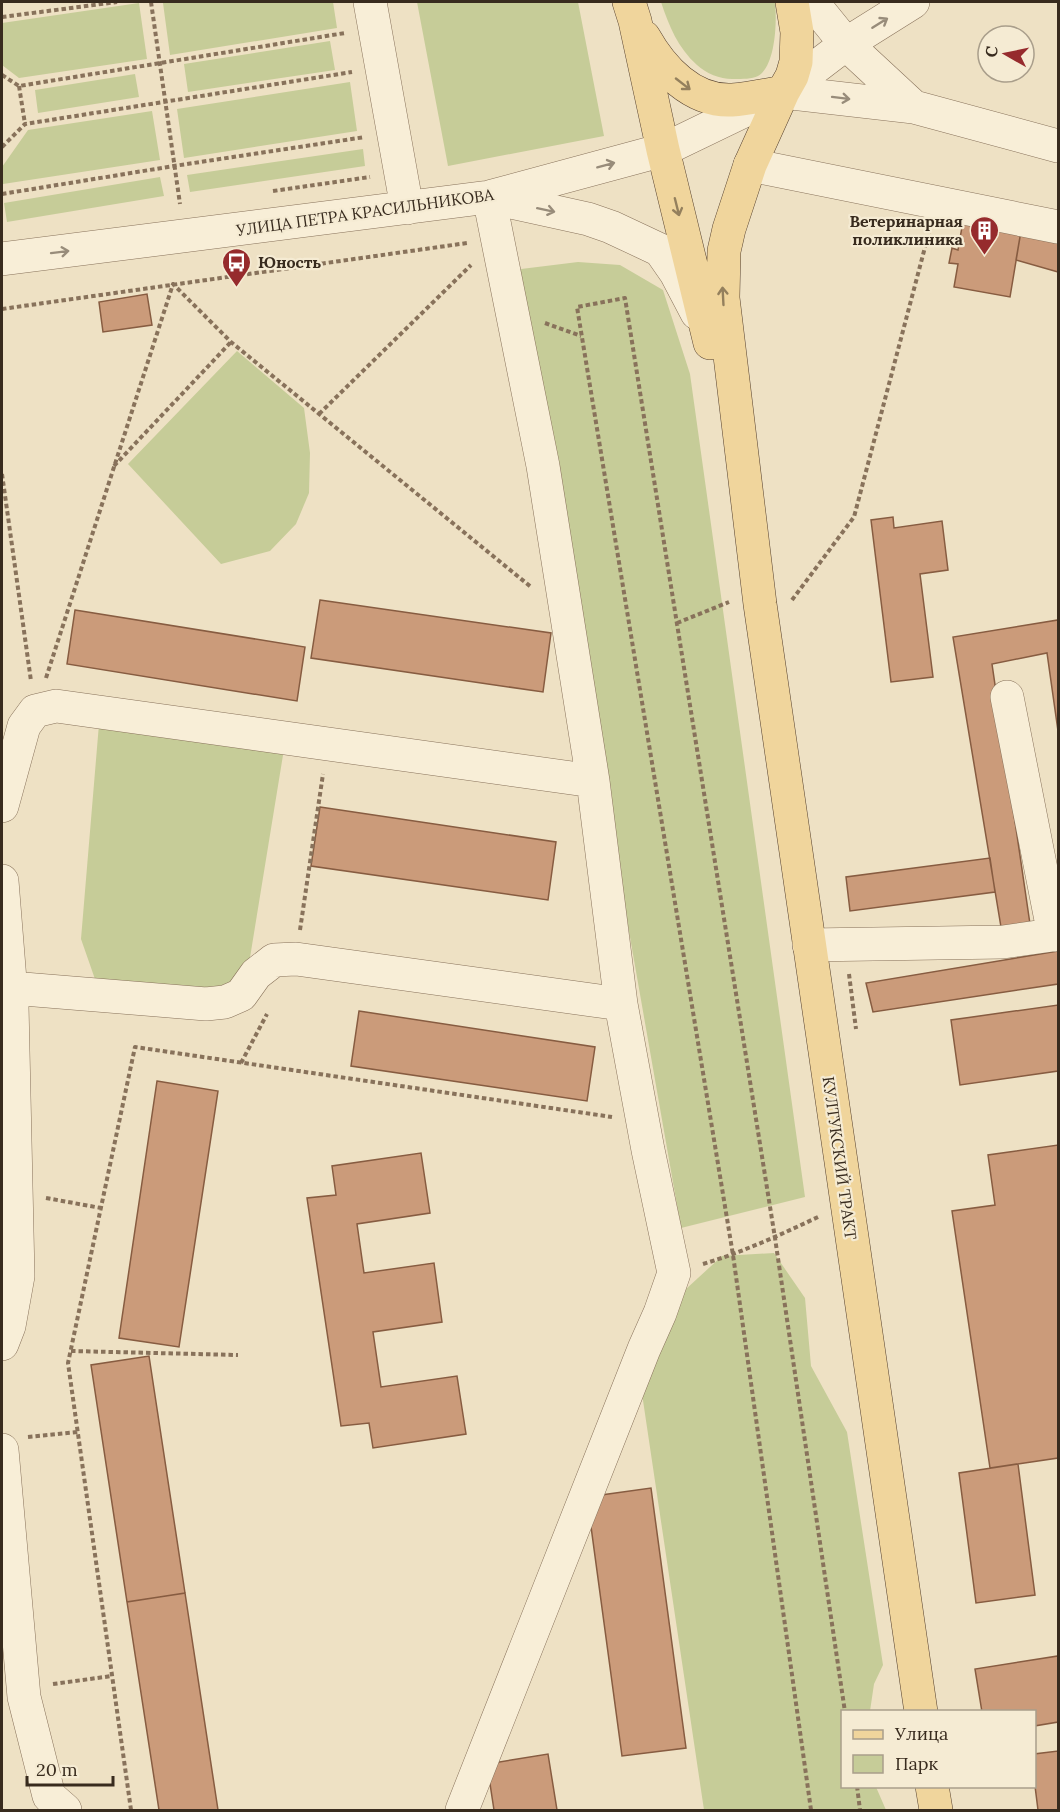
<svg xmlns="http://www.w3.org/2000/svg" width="1060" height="1812" viewBox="0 0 1060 1812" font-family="Lora,serif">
<rect width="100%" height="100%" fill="#eee1c4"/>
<path fill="#c6cc98" d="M 174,2 L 333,2 L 337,28 L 170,55 L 163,3 Z
M 417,2 L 578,2 L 604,136 L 448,166 Z
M 661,2 L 775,2 C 777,20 776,66 758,76 C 752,79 742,79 735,79 C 722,80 707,74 697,65 C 678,48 669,26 661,2 Z
M 139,3 L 147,59 L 19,78 L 2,65 L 2,23 Z
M 330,41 L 335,70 L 188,92 L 184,64 Z
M 135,74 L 139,97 L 38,113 L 35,90 Z
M 350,82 L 357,131 L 184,158 L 177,109 Z
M 152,111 L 160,160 L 3,184 L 2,167 L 28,130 Z
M 363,149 L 365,166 L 190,192 L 187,175 Z
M 160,177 L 164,196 L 7,222 L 4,203 Z
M 578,262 L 620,265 L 663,290 L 690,374 L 805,1197 L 681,1228 L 513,270 Z
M 237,351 L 304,408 L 310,453 L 309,493 L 296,524 L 270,551 L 221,564 L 128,464 Z
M 99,724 L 284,749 L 247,976 L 218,997 L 96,982 L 81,939 Z
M 774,1253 L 805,1298 L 811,1366 L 847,1432 L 883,1665 L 874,1684 L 870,1711 L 842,1712 L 842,1786 L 876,1787 L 886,1810 L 704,1810 L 641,1387 L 674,1300 L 722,1256 Z"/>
<path fill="#cb9b7a" stroke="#875c41" stroke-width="1.5" d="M 963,221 L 1021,231 L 1010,297 L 954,287 L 958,264 L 949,263 L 952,248 L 958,250 Z
M 1021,231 L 1058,242 L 1058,272 L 1016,260 Z
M 147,294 L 152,325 L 103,332 L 99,302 Z
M 893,517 L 894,528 L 942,521 L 948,570 L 920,574 L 933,677 L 891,682 L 871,520 Z
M 320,600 L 551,633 L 543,692 L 311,658 Z
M 75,610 L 305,647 L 297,701 L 67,664 Z
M 1058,620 L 1058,731 L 1047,653 L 992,664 L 1030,924 L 1001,927 L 953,637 Z
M 320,807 L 556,842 L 548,900 L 311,866 Z
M 990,858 L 995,892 L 850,911 L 846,877 Z
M 1058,951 L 1058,984 L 873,1012 L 866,983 Z
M 1058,1005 L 1058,1071 L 960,1085 L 951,1020 Z
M 359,1011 L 595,1047 L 587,1101 L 351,1066 Z
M 157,1081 L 218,1091 L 179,1347 L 119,1338 Z
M 1058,1145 L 1058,1458 L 990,1468 L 952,1211 L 995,1205 L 988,1155 Z
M 421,1153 L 430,1213 L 357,1224 L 364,1273 L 434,1263 L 442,1322 L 373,1332 L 381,1387 L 457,1376 L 466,1434 L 373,1448 L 369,1423 L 341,1426 L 307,1198 L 336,1195 L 332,1166 Z
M 149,1356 L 185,1593 L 127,1602 L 91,1365 Z
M 1018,1464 L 1035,1595 L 976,1603 L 959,1473 Z
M 651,1488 L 686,1748 L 622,1756 L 587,1497 Z
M 185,1593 L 218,1810 L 159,1810 L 127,1602 Z
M 1058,1656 L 1058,1722 L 1034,1726 L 1034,1712 L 982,1712 L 975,1669 Z
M 1058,1751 L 1058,1810 L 1038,1810 L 1034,1778 L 1034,1754 Z
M 548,1754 L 557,1810 L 494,1810 L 487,1764 Z"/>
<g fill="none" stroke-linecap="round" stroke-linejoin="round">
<defs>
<path id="minor" d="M 370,2 L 407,208
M 812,2 L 846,44 L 914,107
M 783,92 L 914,107 L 1058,146
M 750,165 L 1058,227
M 489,197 L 543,466 L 593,781
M 493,198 L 588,219 L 611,227 L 660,250 L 676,273 L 697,313
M 2,259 L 489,197 L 663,150 L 783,92 L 846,44 L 913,2
M 1007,697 L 1054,935
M 2,806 L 24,726 L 35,711 L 56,706 L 593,781 L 621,1004 L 648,1150 L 674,1273 L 660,1313 L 644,1349 L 462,1810
M 2,881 L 12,1005 L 18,1276 L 9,1326 L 2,1344
M 809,945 L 1003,942 L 1058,934
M 11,988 L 206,1004 L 225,1002 L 241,995 L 256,974 L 274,960 L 296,959 L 621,1004
M 2,1450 L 24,1697 L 49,1796 L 65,1810"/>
<path id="major" d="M 629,2 L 635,21 L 663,150 L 710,343
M 792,2 L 797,32 L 796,62 L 792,76 L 783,92 L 750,165 L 729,229 L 724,251 L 723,298 L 760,604 L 921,1712
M 644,37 C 662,69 692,102 732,100 C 749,99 766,95 783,92
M 932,1786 L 936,1810"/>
</defs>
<use href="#minor" stroke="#88725b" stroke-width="34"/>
<use href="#major" stroke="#56412f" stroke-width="34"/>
<path stroke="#88725b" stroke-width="4" stroke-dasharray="4.5 3" stroke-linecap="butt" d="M 151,2 L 180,204
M 2,17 L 117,2
M 2,75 L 19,86 L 345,33
M 19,86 L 25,124
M 2,147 L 25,124 L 352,72
M 273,191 L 370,177
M 2,194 L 174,166 L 365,137
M 2,309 L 467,243
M 545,323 L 581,336
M 319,414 L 471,265
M 114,466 L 231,342
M 2,474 L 31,681
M 792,600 L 854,517 L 929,232
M 677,623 L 729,602
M 46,678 L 173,284 L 231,342 L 531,587
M 300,930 L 323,774
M 849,974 L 856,1029
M 241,1063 L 267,1014
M 46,1198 L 101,1208
M 703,1264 C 743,1252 780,1235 818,1217
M 71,1351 L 238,1355
M 28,1437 L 78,1432
M 53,1684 L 112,1676
M 857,1786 L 860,1810
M 131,1810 L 68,1363 L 135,1047 L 612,1117
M 811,1810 L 733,1255 L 577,307 L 625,298 L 775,1238 L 845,1712"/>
<use href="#minor" stroke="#f8eed7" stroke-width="33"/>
<use href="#major" stroke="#f0d59c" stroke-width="33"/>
</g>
<defs><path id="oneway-shaft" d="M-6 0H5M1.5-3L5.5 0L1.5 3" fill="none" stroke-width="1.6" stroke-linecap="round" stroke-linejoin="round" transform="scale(1.5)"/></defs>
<g stroke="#988c7a">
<use href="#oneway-shaft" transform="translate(880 23) rotate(-32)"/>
<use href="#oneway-shaft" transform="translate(841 98) rotate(7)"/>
<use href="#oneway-shaft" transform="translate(606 165) rotate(-15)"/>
<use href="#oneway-shaft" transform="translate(546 210) rotate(12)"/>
<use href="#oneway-shaft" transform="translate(60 252) rotate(-7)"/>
</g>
<g stroke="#94805d">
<use href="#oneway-shaft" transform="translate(683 84) rotate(38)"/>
<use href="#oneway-shaft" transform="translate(677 207) rotate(76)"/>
<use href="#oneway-shaft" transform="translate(723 296) rotate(-93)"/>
</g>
<defs>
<symbol id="building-pin" viewBox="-11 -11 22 30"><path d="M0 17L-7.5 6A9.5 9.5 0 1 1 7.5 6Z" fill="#962b2d" stroke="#f5ebd3"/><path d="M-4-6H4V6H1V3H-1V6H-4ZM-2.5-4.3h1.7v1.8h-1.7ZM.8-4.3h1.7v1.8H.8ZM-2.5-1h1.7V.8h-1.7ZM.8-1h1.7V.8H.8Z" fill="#fff"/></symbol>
<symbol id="bus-pin" viewBox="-11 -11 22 30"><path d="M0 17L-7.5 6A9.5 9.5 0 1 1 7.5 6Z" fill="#962b2d" stroke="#f5ebd3"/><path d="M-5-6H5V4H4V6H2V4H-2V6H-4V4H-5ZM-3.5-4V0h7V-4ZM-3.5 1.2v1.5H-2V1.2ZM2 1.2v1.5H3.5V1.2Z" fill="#fff"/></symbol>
</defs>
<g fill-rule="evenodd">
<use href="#building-pin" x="968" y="214" width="33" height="45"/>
<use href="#bus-pin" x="220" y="246" width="33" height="45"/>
</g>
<g text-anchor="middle" stroke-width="4.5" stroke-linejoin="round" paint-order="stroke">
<g font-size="16" fill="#382b1e" stroke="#f5ebd3">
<text transform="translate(365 212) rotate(-8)" y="6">УЛИЦА ПЕТРА КРАСИЛЬНИКОВА</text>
<text transform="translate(840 1158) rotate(82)" y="6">КУЛТУКСКИЙ ТРАКТ</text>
</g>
<g font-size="16" font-weight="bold" fill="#382b1e" stroke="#f5ebd3" text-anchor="end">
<text x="963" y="227">Ветеринарная<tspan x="963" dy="18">поликлиника</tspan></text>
<text x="258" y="268" text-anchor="start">Юность</text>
</g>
</g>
<rect width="1060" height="1812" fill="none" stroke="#382b1e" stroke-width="6"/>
<rect x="841" y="1710" width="195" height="78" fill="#f5ebd3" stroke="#a99e8b" stroke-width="1.5"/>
<rect x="853" y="1730" width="30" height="9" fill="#f0d59c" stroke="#a99e8b" stroke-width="1.5"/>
<text x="895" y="1740" font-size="18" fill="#382b1e">Улица</text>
<rect x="853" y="1755" width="30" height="18" fill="#c6cc98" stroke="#a99e8b" stroke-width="1.5"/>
<text x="895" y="1770" font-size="18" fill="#382b1e">Парк</text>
<g transform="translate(1006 54) rotate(279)"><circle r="28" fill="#f5ebd3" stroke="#a99e8b" stroke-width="1.5"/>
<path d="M0-4.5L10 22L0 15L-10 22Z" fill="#962b2d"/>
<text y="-9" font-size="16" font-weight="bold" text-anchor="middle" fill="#382b1e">С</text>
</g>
<path d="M27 1776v9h86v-9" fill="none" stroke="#382b1e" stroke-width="3"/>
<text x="36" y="1776" font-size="18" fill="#382b1e" stroke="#f5ebd3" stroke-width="4.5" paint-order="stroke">20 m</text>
</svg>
